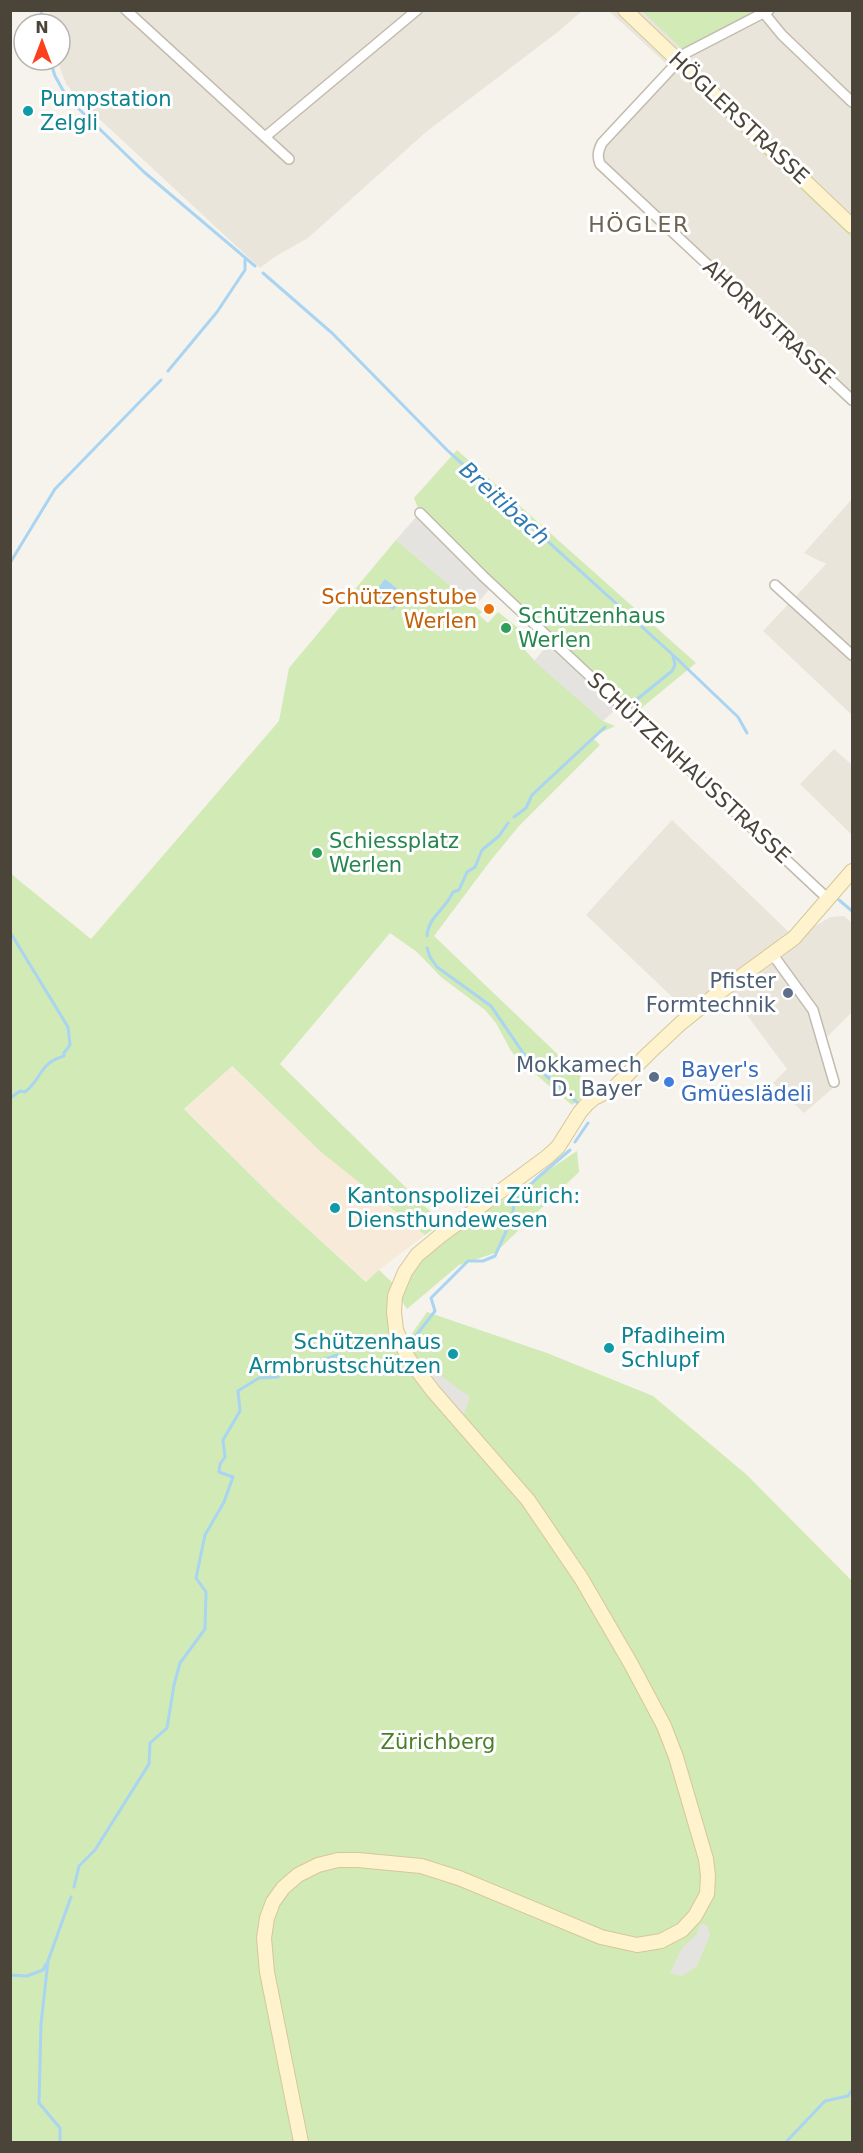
<svg xmlns="http://www.w3.org/2000/svg" width="863" height="2153" viewBox="0 0 863 2153" font-family="'DejaVu Sans',sans-serif">
<rect width="100%" height="100%" fill="#f6f3ec"/>
<path fill="#eae5da" d="M 49,11 L 582,11 L 559,31 L 426,132 L 308,238 L 276,256 L 260,268 L 82,103 L 66,84 L 57,60 L 60,60 L 60,24 L 51,24 Z
M 609,11 L 852,11 L 852,402 L 600,164 L 598,149 L 672,69 Z
M 852,499 L 852,715 L 763,631 L 826,564 L 804,553 Z
M 834,749 L 852,765 L 852,835 L 800,784 Z
M 672,820 L 790,933 L 687,1011 L 586,915 Z
M 844,916 L 852,923 L 852,1012 L 818,1046 L 832,1089 L 804,1113 L 773,1083 L 787,1069 L 729,991 L 804,938 L 813,927 L 831,917 Z"/>
<path fill="#f7ead8" d="M 231,1066 L 321,1152 L 425,1235 L 379,1270 L 367,1282 L 275,1199 L 185,1109 Z"/>
<path fill="#d2eab5" d="M 642,11 L 759,11 L 682,49 Z
M 680,74 L 685,75 L 844,226 L 852,238 Z
M 457,450 L 696,663 L 633,715 L 420,513 L 414,498 Z
M 396,540 L 482,612 L 479,615 L 488,623 L 498,612 L 523,632 L 517,641 L 534,660 L 603,721 L 615,726 L 592,737 L 600,745 L 519,826 L 491,860 L 434,936 L 594,1089 L 572,1105 L 521,1062 L 511,1051 L 496,1023 L 485,1010 L 441,977 L 417,952 L 390,933 L 280,1064 L 442,1223 L 425,1235 L 321,1152 L 232,1066 L 184,1109 L 275,1199 L 366,1282 L 379,1270 L 398,1288 L 411,1271 L 444,1240 L 577,1151 L 579,1172 L 495,1253 L 459,1265 L 407,1309 L 399,1297 L 400,1326 L 406,1342 L 427,1312 L 547,1353 L 653,1396 L 747,1475 L 852,1581 L 852,2142 L 11,2142 L 10,873 L 91,939 L 279,721 L 289,668 Z"/>
<path fill="#e5e3e0" d="M 416,517 L 492,586 L 475,606 L 396,540 Z
M 549,643 L 616,709 L 603,721 L 534,661 Z
M 416,1364 L 426,1365 L 470,1397 L 463,1417 Z
M 700,1924 L 707,1925 L 710,1935 L 697,1966 L 682,1976 L 670,1973 L 682,1948 L 697,1934 Z"/>
<path fill="#a9d4f2" d="M 385,579 L 405,595 L 393,610 L 373,594 Z"/>
<g fill="none" stroke-linecap="round" stroke-linejoin="round">
<path stroke="#a9d4f2" stroke-width="3" d="M 41,10 L 43,24
M 50,60 L 55,76 L 64,92 L 80,110 L 144,172 L 255,266
M 263,273 L 332,333 L 447,450 L 673,655 L 738,717 L 747,733
M 168,371 L 217,312 L 245,270 L 245,259
M 10,563 L 55,489 L 161,380
M 630,705 L 672,671 L 675,665 L 673,656
M 514,817 L 526,808 L 532,795 L 605,727
M 839,900 L 852,911
M 10,932 L 68,1027 L 70,1045 L 64,1053 L 64,1056 C 39,1063 42,1079 25,1092 L 20,1091 L 10,1098
M 427,936 C 428,917 446,909 453,892 L 459,890 L 467,872 L 475,867 L 482,850 L 499,836 L 508,823
M 427,948 L 430,957 L 437,967 L 491,1006 L 528,1060 L 578,1103
M 575,1142 L 588,1123
M 407,1347 L 435,1311 L 431,1298 L 468,1261 L 483,1261 L 495,1256 L 512,1218 L 514,1203 L 536,1179 L 570,1150
M 74,1887 L 79,1866 L 95,1850 L 149,1764 L 150,1743 L 167,1728 L 174,1685 L 180,1663 L 205,1629 L 206,1592 L 196,1578 L 205,1535 L 224,1502 L 233,1477 L 219,1472 L 220,1464 L 225,1457 L 223,1440 L 240,1411 L 238,1391 L 259,1378 L 278,1377 L 287,1360 L 302,1367 L 337,1355 L 341,1368 L 354,1373 L 370,1362 L 395,1358
M 10,1975 L 27,1976 L 43,1970 L 46,1964
M 60,2142 L 60,2128 L 39,2103 L 41,2024 L 48,1961 L 71,1897
M 786,2142 L 825,2101 L 848,2096 L 852,2090"/>
<defs>
<path id="street" d="M 126,10 L 289,159
M 769,10 L 686,53 L 602,143 C 598,151 597,156 600,164 L 852,400
M 764,13 L 782,35 L 852,102
M 265,137 L 417,10
M 420,513 L 483,576 L 827,898
M 775,585 L 852,655
M 773,955 L 813,1010 L 834,1082"/>
<path id="secondary" d="M 625,10 L 852,226
M 301,2142 L 267,1972 L 264,1938 L 267,1918 L 273,1902 L 283,1888 L 298,1875 L 318,1865 L 338,1860 L 358,1860 L 421,1866 L 459,1878 L 601,1937 L 637,1945 L 661,1941 L 682,1930 L 695,1916 L 707,1894 L 708,1876 L 706,1859 L 676,1757 L 664,1726 L 631,1664 L 581,1578 L 528,1500 L 433,1391 L 408,1358 L 396,1330 L 394,1312 L 395,1296 L 405,1272 L 417,1255 L 440,1236 L 547,1157 L 558,1147 L 580,1112 L 587,1104 L 594,1098 L 613,1089 L 649,1053 L 681,1023 L 721,991 L 794,938 L 852,871"/>
</defs>
<use href="#street" stroke="#c2bbae" stroke-width="12"/>
<use href="#secondary" stroke="#d6c79b" stroke-width="16"/>
<use href="#street" stroke="#fff" stroke-width="9"/>
<use href="#secondary" stroke="#fff3cd" stroke-width="14"/>
</g>
<g fill="#0f9aa8" stroke="#fff" stroke-width="2">
<circle cx="28" cy="111" r="6"/>
<circle cx="335" cy="1208" r="6"/>
<circle cx="609" cy="1348" r="6"/>
<circle cx="453" cy="1354" r="6"/>
</g>
<circle fill="#e8710a" stroke="#fff" stroke-width="2" cx="489" cy="609" r="6"/>
<g fill="#2e9e5b" stroke="#fff" stroke-width="2">
<circle cx="506" cy="628" r="6"/>
<circle cx="317" cy="853" r="6"/>
</g>
<g fill="#5c6f8a" stroke="#fff" stroke-width="2">
<circle cx="788" cy="993" r="6"/>
<circle cx="654" cy="1077" r="6"/>
</g>
<circle fill="#3f7fe0" stroke="#fff" stroke-width="2" cx="669" cy="1082" r="6"/>
<g text-anchor="middle" stroke-width="6" stroke-linejoin="round" paint-order="stroke">
<g font-size="21" fill="#0d838f" stroke="#fff" text-anchor="start">
<text x="40" y="106">Pumpstation<tspan x="40" dy="24">Zelgli</tspan></text>
<text x="347" y="1203">Kantonspolizei Zürich:<tspan x="347" dy="24">Diensthundewesen</tspan></text>
<text x="621" y="1343">Pfadiheim<tspan x="621" dy="24">Schlupf</tspan></text>
<text x="441" y="1349" text-anchor="end">Schützenhaus<tspan x="441" dy="24">Armbrustschützen</tspan></text>
</g>
<g font-size="21" fill="#4b4439" stroke="#fff">
<text transform="translate(739 118) rotate(43)" y="7">HÖGLERSTRASSE</text>
<text transform="translate(769 322) rotate(43)" y="7">AHORNSTRASSE</text>
<text transform="translate(689 768) rotate(43)" y="7">SCHÜTZENHAUSSTRASSE</text>
</g>
<g font-size="21" fill="#c56008" stroke="#fff" text-anchor="end">
<text x="477" y="604">Schützenstube<tspan x="477" dy="24">Werlen</tspan></text>
</g>
<g font-size="21" fill="#27864d" stroke="#fff" text-anchor="start">
<text x="518" y="623">Schützenhaus<tspan x="518" dy="24">Werlen</tspan></text>
<text x="329" y="848">Schiessplatz<tspan x="329" dy="24">Werlen</tspan></text>
</g>
<g font-size="21" fill="#4e5e75" stroke="#fff" text-anchor="end">
<text x="776" y="988">Pfister<tspan x="776" dy="24">Formtechnik</tspan></text>
<text x="642" y="1072">Mokkamech<tspan x="642" dy="24">D. Bayer</tspan></text>
</g>
<g font-size="21" fill="#366cbe" stroke="#fff" text-anchor="start">
<text x="681" y="1077">Bayer's<tspan x="681" dy="24">Gmüeslädeli</tspan></text>
</g>
<g font-size="21" fill="#4a7f2a" stroke="#fff">
<text x="438" y="1749">Zürichberg</text>
</g>
<g font-size="22" letter-spacing="1.5" fill="#6e6250" stroke="#fff">
<text x="639" y="232">HÖGLER</text>
</g>
<g font-size="22" font-style="italic" fill="#2e7ab2" stroke="#fff">
<text transform="translate(505 503) rotate(42)" y="8">Breitibach</text>
</g>
</g>
<rect width="863" height="2153" fill="none" stroke="#4b4439" stroke-width="24"/>
<g transform="translate(42 42)"><circle r="28" fill="#ffffff" stroke="#b7b4b0" stroke-width="1.5"/>
<path d="M0-4.5L10 22L0 15L-10 22Z" fill="#fc3f1d"/>
<text y="-9" font-size="16" font-weight="bold" text-anchor="middle" fill="#4b4439">N</text>
</g>
</svg>
